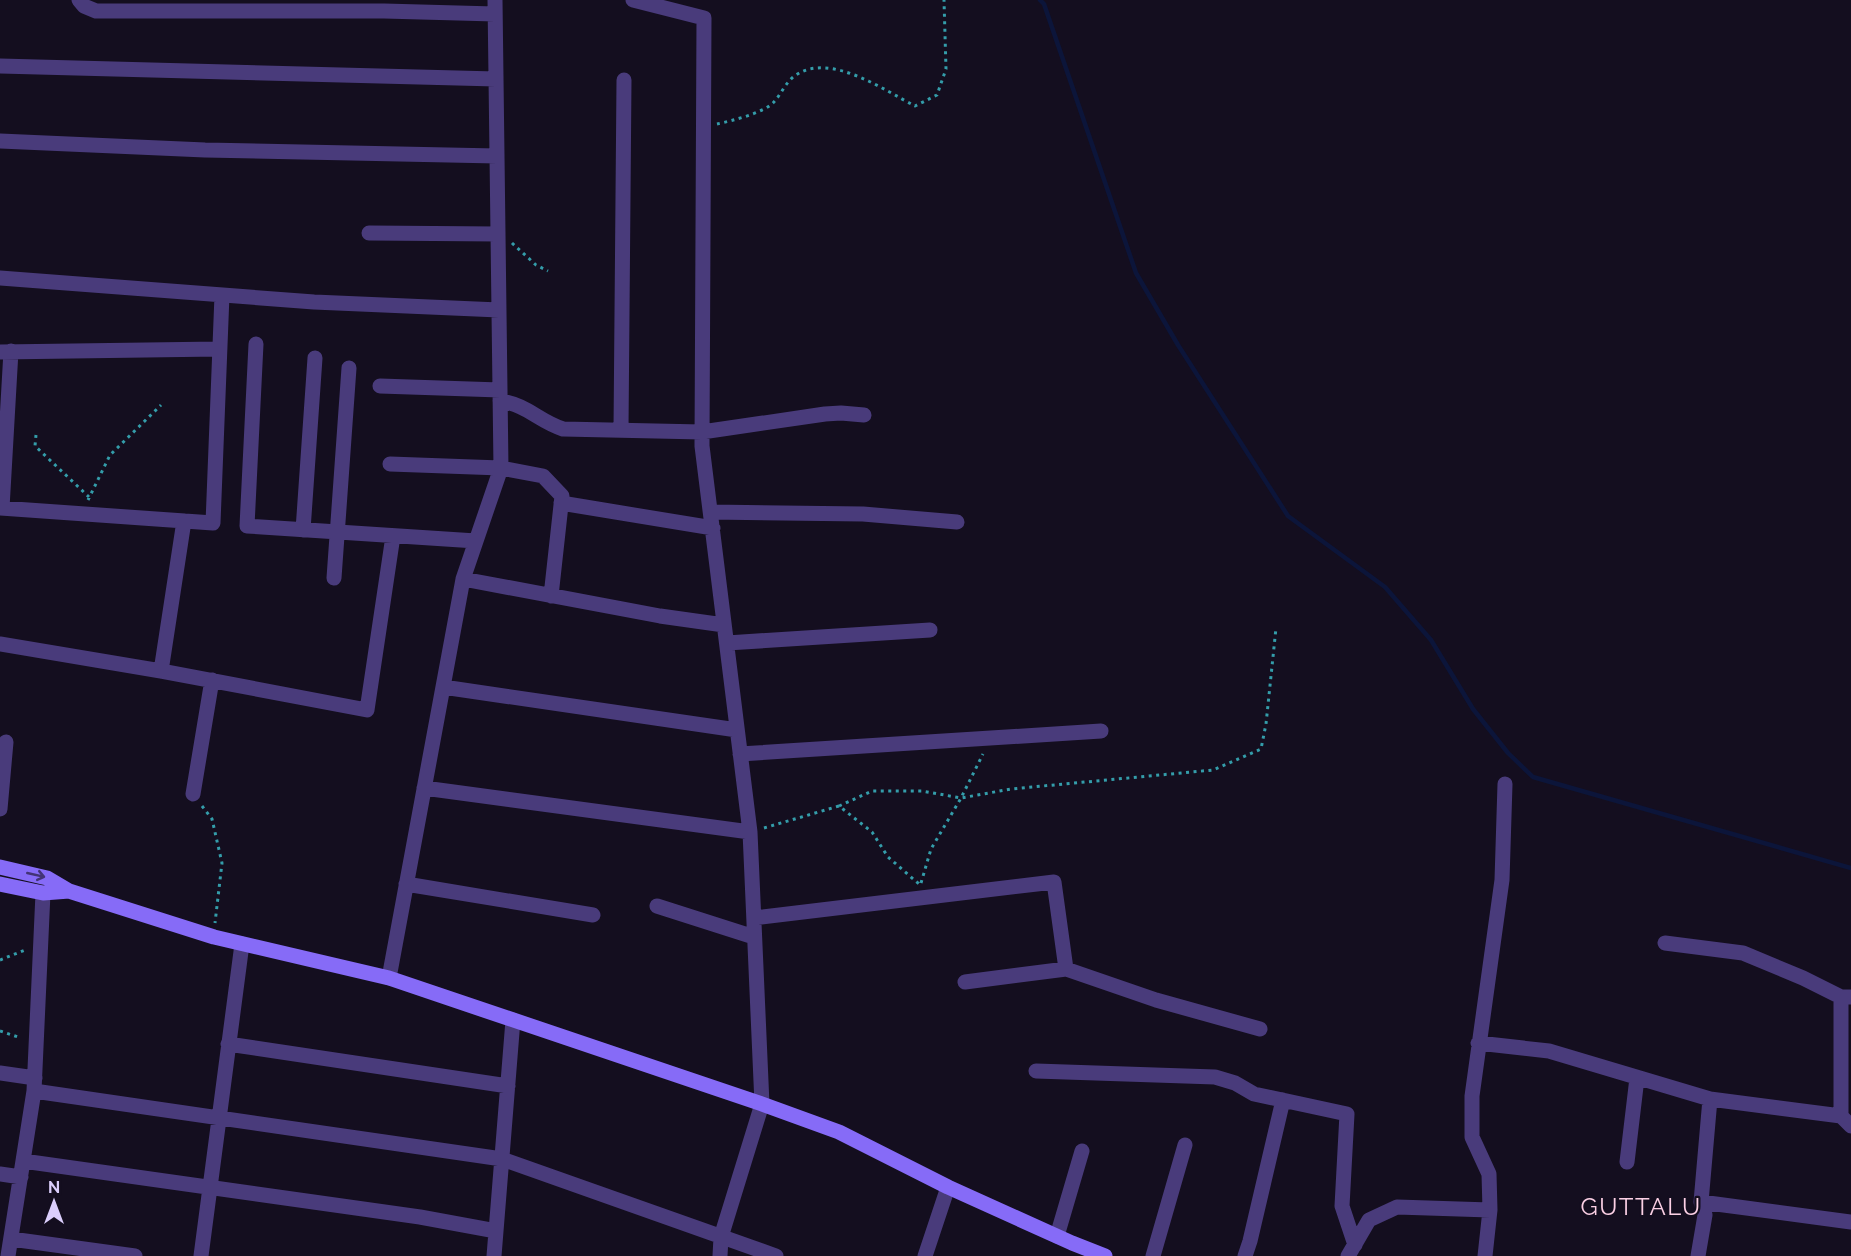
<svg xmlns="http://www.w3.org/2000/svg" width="1851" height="1256" viewBox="0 0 1851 1256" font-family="Raleway,sans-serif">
<rect width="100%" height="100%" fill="#140e1f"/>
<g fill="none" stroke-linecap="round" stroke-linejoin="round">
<path stroke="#0c153a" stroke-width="4.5" d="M 1040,0 L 1044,4 L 1136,273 L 1178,345 L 1288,516 L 1385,587 L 1431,640 L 1473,709 L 1508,753 L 1533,777 L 1851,868"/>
<path stroke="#349daa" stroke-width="3" stroke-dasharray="3 4.5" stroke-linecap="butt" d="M 717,124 C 731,121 763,113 773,103 C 781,95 786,81 796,75 C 830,52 884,90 915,106 L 937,95 L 946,69 L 944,0
M 512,243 L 536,265 L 548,271
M 36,435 L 35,446 L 89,497
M 88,500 L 110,455 L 161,405
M 202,806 L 212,819 L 222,863 L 215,923
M 839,806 L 872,791 L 922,791 L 961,798 L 1011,789 L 1213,770 L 1261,749 L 1266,724 L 1276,628
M 764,828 L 839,806 L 872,832 L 888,857 L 919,884
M 921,883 L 931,849 L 961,798 L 983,754
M 0,960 L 25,950
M 0,1031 L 21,1038"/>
<path stroke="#493b7b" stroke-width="15" d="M 79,0 L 84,6 L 96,11 L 384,11 L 495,14
M 633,0 L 704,18 L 702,446 L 750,832 L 762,1104 L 721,1237 L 720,1256
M 0,66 L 496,79
M 0,141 L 205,150 L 497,156
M 369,233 L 498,234
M 0,278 L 314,302 L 499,310
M 256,344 L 247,526 L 476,541
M 0,352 L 219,349
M 380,386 L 500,390
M 500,401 C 528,405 538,421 563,429 L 702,432 L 825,414 L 841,413 L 864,415
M 621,430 L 624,80
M 390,464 L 501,468 L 543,476 L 562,496 L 551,596
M 561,503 L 713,528
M 0,508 L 213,523 L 222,295
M 2,508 L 11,351
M 711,512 L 863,514 L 957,522
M 303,530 L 315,358
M 334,578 L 349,368
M 463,579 L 660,616 L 724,625
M 727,643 L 930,630
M 0,644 L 161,671 L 367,710 L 393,536
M 161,671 L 184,521
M 443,687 L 737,730
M 740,754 L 1101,731
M 424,788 L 750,832
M 193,794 L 212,680
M 0,809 L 6,742
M 406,884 L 593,915
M 657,906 L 754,937
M 754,918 L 1054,882 L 1066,969
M 1665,943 L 1743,953 L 1803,978 L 1841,997 L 1851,997
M 389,978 L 463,579 L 501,468 L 495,0
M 965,982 L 1066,969 L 1156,1000 L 1260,1029
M 1841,997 L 1841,1116 L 1851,1126
M 1478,1043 L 1549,1051 L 1710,1099 L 1841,1116
M 228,1044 L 508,1086
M 1036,1071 L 1215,1077 L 1235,1083 L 1254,1094 L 1347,1114 L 1342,1206 L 1355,1245
M 0,1073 L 35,1078
M 34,1091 L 502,1159 L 776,1256
M 23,1161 L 420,1217 L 496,1231
M 1627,1162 L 1637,1078
M 0,1174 L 21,1177
M 1701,1202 L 1851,1222
M 1057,1236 L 1082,1151
M 11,1239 L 135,1256
M 8,1256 L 34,1091 L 43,893
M 201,1256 L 242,944
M 494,1256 L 513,1020
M 925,1256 L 948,1187
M 1153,1256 L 1185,1145
M 1245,1256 L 1250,1241 L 1283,1100
M 1348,1256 L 1369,1220 L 1397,1207 L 1490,1210
M 1485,1256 L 1490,1210 L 1489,1174 L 1472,1137 L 1472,1096 L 1502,880 L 1505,784
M 1698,1256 L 1705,1215 L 1701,1202 L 1710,1099"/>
<path stroke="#866bf7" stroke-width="15" d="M 0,867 L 47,878 L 69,891 L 214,937 L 389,978 L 762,1104 L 839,1132 L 948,1187 L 1072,1243 L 1105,1256
M 0,884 L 43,893 L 69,891"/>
</g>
<defs><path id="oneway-shaft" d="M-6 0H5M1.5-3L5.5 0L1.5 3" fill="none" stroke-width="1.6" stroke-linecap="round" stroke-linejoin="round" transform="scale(1.5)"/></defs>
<use stroke="#423375" href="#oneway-shaft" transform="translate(36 875) rotate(13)"/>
<g text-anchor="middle" stroke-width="4.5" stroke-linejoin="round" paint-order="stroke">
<g font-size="24" letter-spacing="1.5" fill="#fcd0e5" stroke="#140e1f">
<text x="1641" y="1215">GUTTALU</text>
</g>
</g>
<g transform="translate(54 1202)" stroke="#140e1f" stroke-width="4.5" paint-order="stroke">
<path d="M0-4.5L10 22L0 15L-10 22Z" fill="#dbcefc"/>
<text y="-9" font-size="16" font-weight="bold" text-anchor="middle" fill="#dbcefc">N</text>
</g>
</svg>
